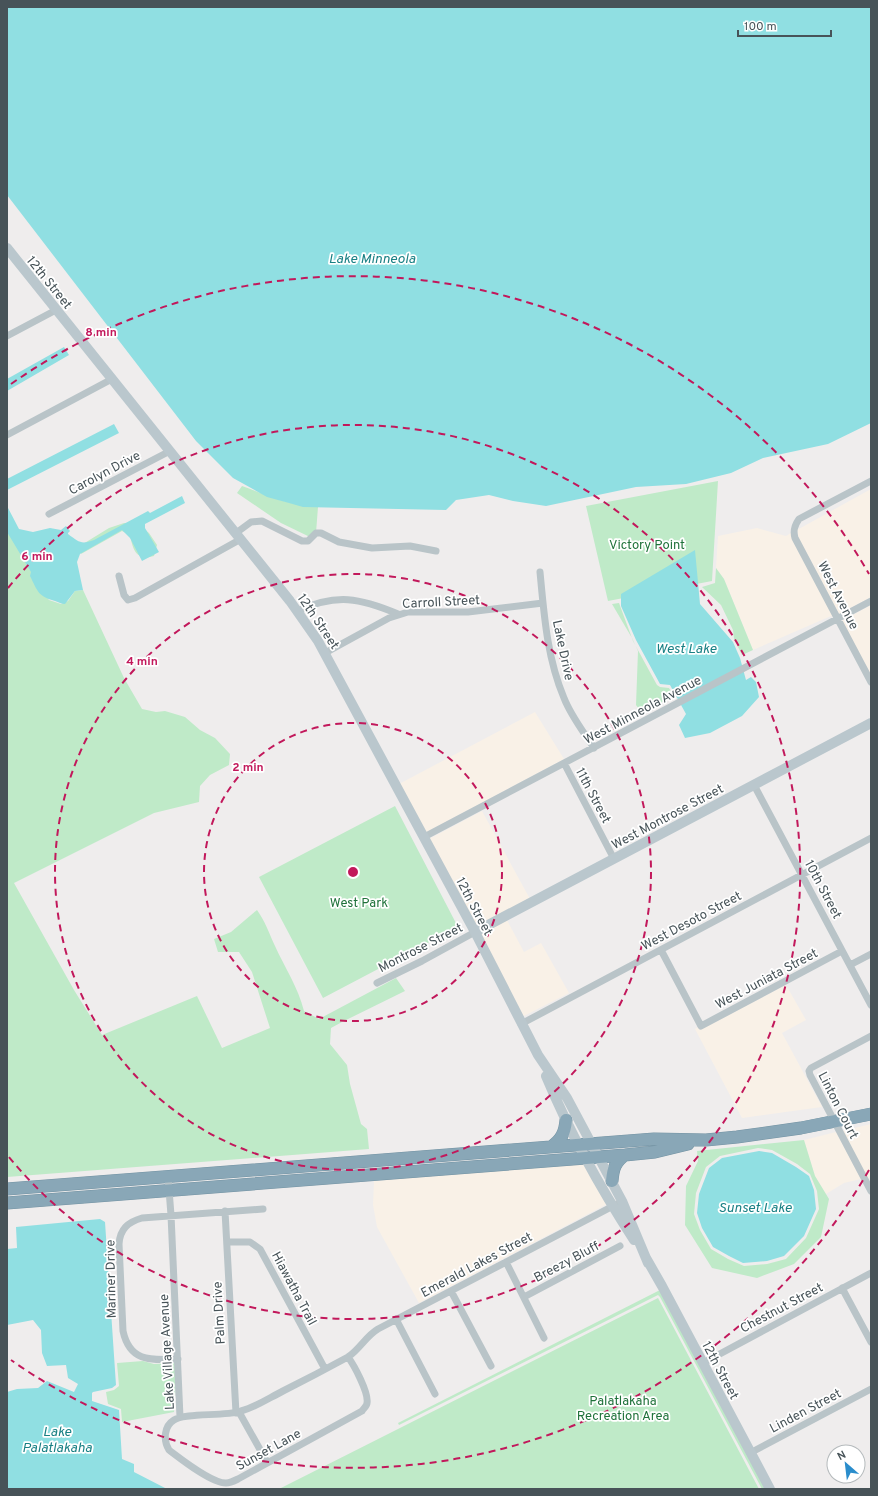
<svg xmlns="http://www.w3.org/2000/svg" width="878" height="1496" viewBox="0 0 878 1496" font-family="Overpass,sans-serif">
<rect width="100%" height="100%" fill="#efeded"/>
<path fill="#f9f1e7" d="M 871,489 L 871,597 L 839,614 L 798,537 L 797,530 Z
M 757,528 L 786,536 L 791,533 L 833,617 L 831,616 L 753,650 L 724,579 L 716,568 L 718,536 Z
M 871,605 L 871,675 L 842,621 Z
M 535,712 L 564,759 L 425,833 L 399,784 Z
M 482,811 L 530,899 L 476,928 L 429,839 Z
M 507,920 L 524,952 L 541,943 L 569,993 L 522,1017 L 479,934 Z
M 786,985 L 806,1020 L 782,1033 L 822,1107 L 742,1118 L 695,1029 L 698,1027 L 700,1030 Z
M 871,1124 L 871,1177 L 867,1178 L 842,1131 Z
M 836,1132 L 861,1179 L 844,1183 L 826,1194 L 815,1176 L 804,1140 Z
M 585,1162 L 607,1204 L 419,1303 L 377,1227 L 373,1205 L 374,1181 L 468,1173 Z"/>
<path fill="#bfeac8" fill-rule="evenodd" d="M 718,481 L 712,581 L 608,601 L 586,506 Z
M 242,486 C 267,495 291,506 318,507 L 316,533 L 312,538 L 281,523 L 237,493 Z
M 124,523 L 137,523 L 149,533 L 157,545 L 154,556 C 136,561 133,550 130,535 L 122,531 L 81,554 L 83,544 L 109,528 Z
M 7,528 L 29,568 L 49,600 L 61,604 L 68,601 L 75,591 L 83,590 L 124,678 L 142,709 L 156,712 L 165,711 L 185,717 L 200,730 L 215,738 L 230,754 L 229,765 L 210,775 L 200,786 L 199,802 L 154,813 L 14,883 L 74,990 L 102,1035 L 197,996 L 222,1048 L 270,1028 L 252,972 L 239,952 L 218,952 L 214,939 L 231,932 L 257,910 C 265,921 269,933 275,946 C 285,968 298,987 304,1011 L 319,1019 L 396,978 L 405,991 L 342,1022 L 331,1028 L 330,1044 L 347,1065 L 350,1084 L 361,1124 L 367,1129 L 369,1149 L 7,1177 Z
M 716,568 L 724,579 L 753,650 L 742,655 L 734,639 L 733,630 L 721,605 L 702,587 L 715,583 Z
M 619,603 L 633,641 L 657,685 L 660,687 L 669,688 L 673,695 L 661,703 L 639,709 L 636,705 L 638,651 L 632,638 L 612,604 Z
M 395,806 L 458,927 L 323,998 L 259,877 Z
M 804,1140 L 815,1176 L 829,1199 L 821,1237 L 794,1264 L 757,1278 L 712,1268 L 685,1225 L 686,1186 L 698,1161 L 697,1151 ZM 758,1148 L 772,1150 L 797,1164 L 810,1174 L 817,1191 L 819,1209 L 806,1238 L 786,1259 L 767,1264 L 744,1266 L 728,1259 L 711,1249 L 700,1230 L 694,1214 L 696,1193 L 706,1167 L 720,1156 Z
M 660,1290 L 766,1489 L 762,1489 L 660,1297 L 658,1295 L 399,1425 L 398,1423 Z
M 658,1298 L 759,1489 L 279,1489 Z
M 143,1361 L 154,1364 L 175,1363 L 176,1380 L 174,1412 L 122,1422 L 121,1409 L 108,1404 L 106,1392 L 114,1390 L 119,1386 L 117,1363 Z"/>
<path fill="#90dfe2" d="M 7,7 L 871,7 L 871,423 L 828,444 L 763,458 L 731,473 L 686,484 L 636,487 L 546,506 L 513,501 L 489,495 L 456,500 L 446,510 L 303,507 L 289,503 L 267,497 L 233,478 L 196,441 L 7,195 Z
M 64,347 L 69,355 L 7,391 L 7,379 Z
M 114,424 L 119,433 L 7,490 L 7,479 Z
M 182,496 L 185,503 L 145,524 L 145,528 L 159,552 L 142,561 L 130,538 L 122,530 L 80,554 L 77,562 L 83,590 L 75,591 L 65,604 C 61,604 59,602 55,601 C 38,596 38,592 30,576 L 31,572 L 7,532 L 7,506 L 19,529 L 33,532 L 50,528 L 61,530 L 66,526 L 70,531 L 68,533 L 68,534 C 79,542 81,545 94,540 L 148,511 L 150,513 Z
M 695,550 L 700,604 L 733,642 L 740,658 L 746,680 L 751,677 L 756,682 L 759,697 L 742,716 L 710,733 L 685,738 L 679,725 L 686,714 L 670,685 L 660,684 L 636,640 L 621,606 L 621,594 Z
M 759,1151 L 772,1153 L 796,1167 L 809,1176 L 814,1190 L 816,1209 L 804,1236 L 784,1256 L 767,1261 L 743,1263 L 729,1256 L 713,1247 L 702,1228 L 697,1213 L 699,1194 L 709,1168 L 722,1158 Z
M 100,1219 L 105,1222 L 116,1385 L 112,1388 L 93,1392 L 92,1393 L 92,1401 L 119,1410 L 122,1459 L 134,1464 L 134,1472 L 167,1489 L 7,1489 L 7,1392 L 17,1389 L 38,1388 L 47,1381 L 74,1392 L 78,1384 L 68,1378 L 66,1365 L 47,1366 L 42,1353 L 41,1330 L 33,1320 L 7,1325 L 7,1249 L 17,1248 L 16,1227 Z"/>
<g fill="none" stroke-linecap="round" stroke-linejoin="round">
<defs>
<path id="highway" d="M 551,1147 C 561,1140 565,1133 566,1120
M 612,1181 C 613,1169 615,1162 625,1155
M 7,1189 L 654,1139 L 706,1140 L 737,1137 L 801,1128 L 871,1114
M 7,1203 L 625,1155 L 655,1152 L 688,1144"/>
</defs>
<use href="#highway" stroke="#7493a3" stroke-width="13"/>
<path stroke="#b9c4c8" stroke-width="7" d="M 7,336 L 56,310
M 7,435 L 112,379
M 871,481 L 799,519 C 794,526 793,531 795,538 L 871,682
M 49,514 L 170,451
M 236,533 L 251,522 L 262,521 L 302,541 L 308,541 L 316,533 L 321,533 L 339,542 L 372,548 L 410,546 L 436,551
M 540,572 C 544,614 547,658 564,698 C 571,716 583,731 594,748
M 119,576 L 124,595 L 128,600 L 135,598 L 241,539
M 298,611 C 336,593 360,598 398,614
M 325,653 L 389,618 L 408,612 L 468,612 L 543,603
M 564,763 L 614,859
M 754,785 L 871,1005
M 424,837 L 871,601
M 661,950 L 701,1026 L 842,951
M 850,965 L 871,954
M 377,983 L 422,961 L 475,932
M 521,1024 L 871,838
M 871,1036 L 811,1068 L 809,1071 L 810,1075 L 871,1191
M 168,1177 L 171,1215 L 180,1417
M 225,1211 L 236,1413
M 227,1242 L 250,1242 L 260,1249 L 325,1369
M 506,1262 L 544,1338
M 842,1288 L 871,1342
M 451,1291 L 491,1366
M 524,1297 L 620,1246
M 396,1319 L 435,1394
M 348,1357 C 354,1365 369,1393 367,1403 C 367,1406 364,1408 362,1411 L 238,1479 C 234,1481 230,1483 226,1483 C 211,1483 181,1459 169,1450 C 163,1440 164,1426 174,1420 C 187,1412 223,1417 241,1411 C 256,1407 269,1398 283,1391 C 305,1380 326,1369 348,1357 C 360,1349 366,1336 378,1329 L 617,1204
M 178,1359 C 152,1360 130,1363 123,1331 L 119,1244 C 120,1229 128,1222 142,1218 L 263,1209
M 703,1363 L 871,1273
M 239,1412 L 267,1462
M 750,1453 L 871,1389"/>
<path stroke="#bac7cd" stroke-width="10" d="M 7,248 L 290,601 L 318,641 L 475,932 L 538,1055 L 567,1098 L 622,1201 L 648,1263
M 475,932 L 871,723
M 546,1076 C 569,1131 601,1189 634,1240
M 646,1258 L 662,1286 L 770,1489"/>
<use href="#highway" stroke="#89a7b7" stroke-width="12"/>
</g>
<g fill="none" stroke="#c2185b" stroke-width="2" stroke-dasharray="7 5">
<circle cx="353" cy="872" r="149"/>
<circle cx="353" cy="872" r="298"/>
<path d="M8 588A447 447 0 1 1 8 1156"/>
<path d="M869 1170A596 596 0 0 1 11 1360M11 384A596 596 0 0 1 869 574"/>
</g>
<g text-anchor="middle" stroke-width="3.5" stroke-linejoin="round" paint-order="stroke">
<g font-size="13" fill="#475358" stroke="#fff">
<text transform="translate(50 282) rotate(51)" y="5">12th Street</text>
<text transform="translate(104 472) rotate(-28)" y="5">Carolyn Drive</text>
<text transform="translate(839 595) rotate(63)" y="5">West Avenue</text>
<text transform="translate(441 601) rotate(-3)" y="5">Carroll Street</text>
<text transform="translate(319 621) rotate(56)" y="5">12th Street</text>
<text transform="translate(564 650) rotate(78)" y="5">Lake Drive</text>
<text transform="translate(642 709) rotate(-28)" y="5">West Minneola Avenue</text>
<text transform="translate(594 795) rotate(62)" y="5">11th Street</text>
<text transform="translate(667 816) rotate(-28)" y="5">West Montrose Street</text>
<text transform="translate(824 889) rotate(62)" y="5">10th Street</text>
<text transform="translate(475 906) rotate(62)" y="5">12th Street</text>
<text transform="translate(691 920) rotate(-28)" y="5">West Desoto Street</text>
<text transform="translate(420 947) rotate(-27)" y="5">Montrose Street</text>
<text transform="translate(766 978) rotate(-28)" y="5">West Juniata Street</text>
<text transform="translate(839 1105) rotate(63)" y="5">Linton Court</text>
<text transform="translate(566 1261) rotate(-28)" y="5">Breezy Bluff</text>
<text transform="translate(476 1264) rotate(-28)" y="5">Emerald Lakes Street</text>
<text transform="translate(110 1279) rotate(-91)" y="5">Mariner Drive</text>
<text transform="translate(295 1288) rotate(62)" y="5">Hiawatha Trail</text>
<text transform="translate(781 1307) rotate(-28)" y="5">Chestnut Street</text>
<text transform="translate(218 1313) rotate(-93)" y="5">Palm Drive</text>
<text transform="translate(166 1352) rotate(-93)" y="5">Lake Village Avenue</text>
<text transform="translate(721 1370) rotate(62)" y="5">12th Street</text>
<text transform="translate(805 1410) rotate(-28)" y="5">Linden Street</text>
<text transform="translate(268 1449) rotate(-29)" y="5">Sunset Lane</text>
</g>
<g font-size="13" fill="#1f723a" stroke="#fff">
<text x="647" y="549">Victory Point</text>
<text x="359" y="907">West Park</text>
<text x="623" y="1405">Palatlakaha<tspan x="623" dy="15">Recreation Area</tspan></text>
</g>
<g font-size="14" font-style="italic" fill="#198084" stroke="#fff">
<text x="372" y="263">Lake Minneola</text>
<text x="686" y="653">West Lake</text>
<text x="755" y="1212">Sunset Lake</text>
<text x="57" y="1436">Lake<tspan x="57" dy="16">Palatlakaha</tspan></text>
</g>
</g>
<circle cx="353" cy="872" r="6" fill="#c2185b" stroke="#fff" stroke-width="2"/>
<g font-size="12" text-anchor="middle" font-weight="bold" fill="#c2185b" stroke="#fff" stroke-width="3.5" stroke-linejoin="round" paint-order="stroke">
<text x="101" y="336">8 min</text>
<text x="37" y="560">6 min</text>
<text x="142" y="665">4 min</text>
<text x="248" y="771">2 min</text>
</g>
<rect width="878" height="1496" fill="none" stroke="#475358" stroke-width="16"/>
<g transform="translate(846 1464) rotate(332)"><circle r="19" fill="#ffffff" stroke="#b5babc"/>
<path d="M0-3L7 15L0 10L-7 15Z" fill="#2a8dcc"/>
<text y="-6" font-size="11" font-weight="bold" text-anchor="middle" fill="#475358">N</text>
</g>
<path d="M738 30v6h93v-6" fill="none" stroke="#475358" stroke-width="2"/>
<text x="744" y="30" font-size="12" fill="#475358" stroke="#ffffff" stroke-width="3" paint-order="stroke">100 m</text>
</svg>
